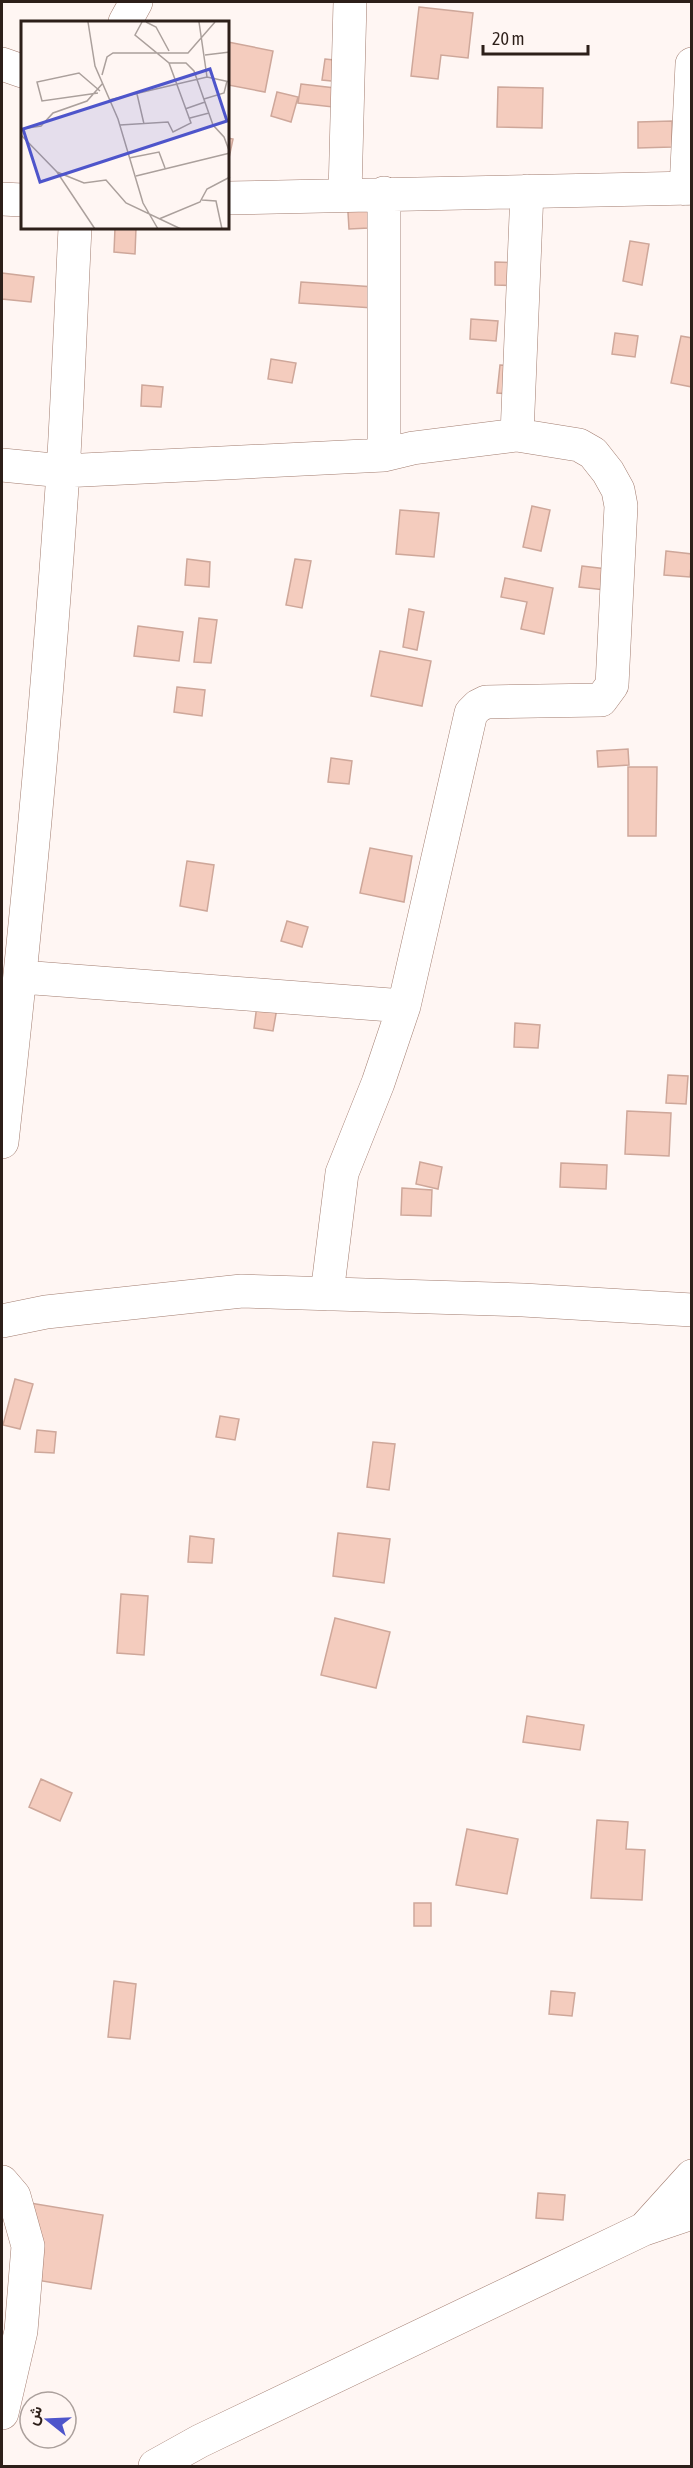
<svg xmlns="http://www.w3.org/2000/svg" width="693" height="2468" viewBox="0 0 693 2468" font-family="'Asap Condensed',Vazirmatn,sans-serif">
<rect width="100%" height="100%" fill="#fff6f3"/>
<path fill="#f4ccbe" stroke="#cea79a" stroke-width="1.5" d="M 419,7 L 473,13 L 468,58 L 441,55 L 438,79 L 411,76 Z
M 228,42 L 273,51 L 265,92 L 228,85 Z
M 325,59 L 343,61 L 341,82 L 322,80 Z
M 301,84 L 335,88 L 333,107 L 298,103 Z
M 498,87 L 543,88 L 542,128 L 497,127 Z
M 277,92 L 298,97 L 291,122 L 271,116 Z
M 672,121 L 672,147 L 638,148 L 638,122 Z
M 228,138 L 233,139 L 229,158 L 228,158 Z
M 367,195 L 369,228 L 349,229 L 347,196 Z
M 115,228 L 136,228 L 135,254 L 114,252 Z
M 630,241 L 649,244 L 642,285 L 623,281 Z
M 495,262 L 522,263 L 521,286 L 495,285 Z
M 2,273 L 34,277 L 31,302 L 2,299 Z
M 301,282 L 375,287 L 373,308 L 299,303 Z
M 471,319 L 498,321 L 496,341 L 470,339 Z
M 615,333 L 638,336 L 635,357 L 612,354 Z
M 681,336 L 692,338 L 692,387 L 671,383 Z
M 271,359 L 296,363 L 292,383 L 268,379 Z
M 500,365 L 526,367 L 523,395 L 497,393 Z
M 142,385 L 163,387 L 161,407 L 141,406 Z
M 532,506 L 550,510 L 541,551 L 523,547 Z
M 400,510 L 439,513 L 434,557 L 396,554 Z
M 666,551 L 692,554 L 690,577 L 664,575 Z
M 187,559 L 210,562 L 209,587 L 185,585 Z
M 295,559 L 311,561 L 302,608 L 286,605 Z
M 582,566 L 607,569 L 605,590 L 579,587 Z
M 505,578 L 553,588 L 544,634 L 521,629 L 527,602 L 501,597 Z
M 409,609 L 424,612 L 417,650 L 403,647 Z
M 199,618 L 217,620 L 211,663 L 194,662 Z
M 138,626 L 183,632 L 179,661 L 134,656 Z
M 380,651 L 431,661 L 422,706 L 371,696 Z
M 177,687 L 205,690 L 202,716 L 174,712 Z
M 628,749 L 629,765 L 598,767 L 597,751 Z
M 331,758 L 352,761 L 349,784 L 328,782 Z
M 628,767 L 657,767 L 656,836 L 628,836 Z
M 370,848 L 412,856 L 404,902 L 360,893 Z
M 187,861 L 214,865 L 207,911 L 180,906 Z
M 287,921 L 308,927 L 302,947 L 281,941 Z
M 257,1005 L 277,1008 L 273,1031 L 254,1028 Z
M 515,1023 L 540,1025 L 538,1048 L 514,1047 Z
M 668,1075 L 688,1076 L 686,1104 L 666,1103 Z
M 627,1111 L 671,1113 L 669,1156 L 625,1154 Z
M 420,1162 L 442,1167 L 438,1189 L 416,1184 Z
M 561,1163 L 607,1165 L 606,1189 L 560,1187 Z
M 402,1188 L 432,1190 L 431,1216 L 401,1215 Z
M 15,1379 L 33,1384 L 20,1429 L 3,1425 Z
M 220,1416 L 239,1419 L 235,1440 L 216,1437 Z
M 37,1430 L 56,1432 L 54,1453 L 35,1452 Z
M 373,1442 L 395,1444 L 389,1490 L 367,1487 Z
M 338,1533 L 390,1539 L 384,1583 L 333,1576 Z
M 190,1536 L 214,1539 L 212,1563 L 188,1562 Z
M 121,1594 L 148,1596 L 144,1655 L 117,1653 Z
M 335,1618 L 390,1632 L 376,1688 L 321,1675 Z
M 527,1716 L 584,1725 L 580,1750 L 523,1742 Z
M 41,1779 L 72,1793 L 60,1821 L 29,1807 Z
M 597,1820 L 628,1822 L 626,1849 L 645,1850 L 642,1900 L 591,1898 Z
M 467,1829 L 518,1839 L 507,1894 L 456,1885 Z
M 414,1903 L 431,1903 L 431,1926 L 414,1926 Z
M 114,1981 L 136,1984 L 130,2039 L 108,2037 Z
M 551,1991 L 575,1993 L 572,2016 L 549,2014 Z
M 538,2193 L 565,2195 L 563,2220 L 536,2218 Z
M 30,2203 L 103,2215 L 91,2289 L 18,2277 Z"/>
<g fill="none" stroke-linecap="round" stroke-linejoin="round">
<defs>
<path id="minor" d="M 125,22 L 136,2
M 2,64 L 22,71
M 686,189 L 692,64
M 384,193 L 384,455
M 345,194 L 350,2
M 228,198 L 692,188
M 2,199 L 22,200
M 517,435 L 527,191
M 2,465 L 63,471 L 384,455 L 413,448 L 517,435 L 579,445 L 593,453 L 608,472 L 618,490 L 621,506 L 612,685 L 601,700 L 486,702 L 478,706 L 471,713 L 404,1006 L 378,1083 L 342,1173 L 327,1294
M 21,977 L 404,1006
M 2,1142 C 27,919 48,696 63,472 C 68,391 71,309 75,228
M 2,1321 L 46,1312 L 242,1291 L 523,1300 L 692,1310
M 2,2182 L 14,2196 L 28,2246 L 21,2331 L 2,2413
M 645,2228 L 692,2176
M 155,2466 L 200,2441 L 644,2229 L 692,2213"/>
</defs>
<use href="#minor" stroke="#a27d70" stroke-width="34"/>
<use href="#minor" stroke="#fff" stroke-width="33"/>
</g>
<g transform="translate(21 21)">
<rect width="208" height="208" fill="#fff6f3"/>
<path fill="none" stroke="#aba09c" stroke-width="1.5" d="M 67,1 L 74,45 L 97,98 L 122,182 L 137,208M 125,1 L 135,6 L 148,30M 178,1 L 186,56M 184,34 L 209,31M 148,42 L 165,42 L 173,50 L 192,104 L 203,116 L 209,132M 81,54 L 86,36 L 92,32 L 167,32 L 194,1M 77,72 L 21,80 L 16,61 L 58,52 L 79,70M 116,73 L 123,103M 183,78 L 203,72 L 206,60M 88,79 L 186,56 L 209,61M 164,88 L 184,81M 169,97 L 188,92M 99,104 L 147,101 L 152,111 L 170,102 L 148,42 L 114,14 L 121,1M 0,108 L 20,105 L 32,92 L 66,80 L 82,62M 0,114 L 36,151 L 74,208M 108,137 L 138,131 L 144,147M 36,151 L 63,162 L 85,159 L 105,182 L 160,208M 115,155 L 209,132M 181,179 L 195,180 L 201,208M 138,198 L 179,181 L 186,168 L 209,156"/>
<path fill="#4e55cb" fill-opacity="0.15" stroke="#4e55cb" stroke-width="3" d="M 189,48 L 206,100 L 19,161 L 2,108 Z"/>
<rect width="208" height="208" fill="none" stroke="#2d1f19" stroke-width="3"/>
</g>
<rect width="693" height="2468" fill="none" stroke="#2d1f19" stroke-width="6"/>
<g transform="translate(48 2420) rotate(288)"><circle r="28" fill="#fff6f3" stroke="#aba09c" stroke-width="1.5"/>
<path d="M0-4.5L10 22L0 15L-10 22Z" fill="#4e55cb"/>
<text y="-9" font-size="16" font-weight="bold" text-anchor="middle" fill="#2d1f19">ش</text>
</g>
<path d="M483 45v9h105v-9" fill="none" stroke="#2d1f19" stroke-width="3"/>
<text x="492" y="45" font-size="18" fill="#2d1f19" stroke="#fff6f3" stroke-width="4.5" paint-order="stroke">20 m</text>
</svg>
